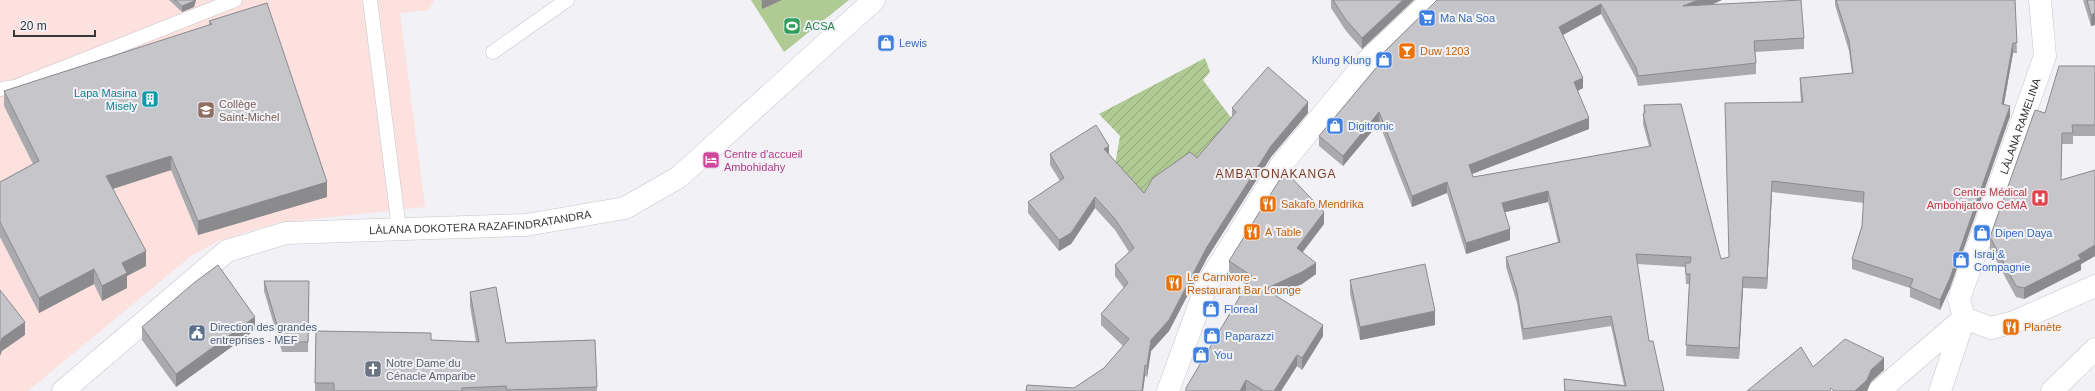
<svg xmlns="http://www.w3.org/2000/svg" width="2095" height="391" viewBox="0 0 2095 391" font-family="Arial,sans-serif">
<defs>
<pattern id="garden-furrows" width="10" height="10" patternUnits="userSpaceOnUse"><rect width="10" height="10" fill="#afca93"/><path d="M-1 1l2-2M0 10L10 0M9 11l2-2" fill="none" stroke="#8fa579"/></pattern>
</defs>
<rect width="100%" height="100%" fill="#f1f1f6"/>
<path fill="#fce1de" d="M 0,0 L 434,0 L 429,10 L 400,13 L 425,207 L 277,223 L 218,241 L 191,256 L 28,391 L 0,391 Z"/>
<path fill="#afca93" d="M 751,0 L 849,0 L 784,52 Z"/>
<path fill="url(#garden-furrows)" d="M 1205,58 L 1210,72 L 1203,80 L 1232,119 L 1218,143 L 1144,204 L 1114,171 L 1120,136 L 1099,114 Z"/>
<g fill="none" stroke-linecap="round" stroke-linejoin="round">
<defs>
<path id="service" d="M 370,0 L 399,229
M 493,52 L 567,0
M 0,89 L 15,87 L 235,0"/>
<g id="minor">
<path id="s1" d="M 1964,318 L 1959,299 L 2045,56 L 2040,0"/>
<path d="M 1964,318 L 1991,328 L 2014,322 L 2095,286"/>
<path d="M 1879,391 L 1964,318"/>
<path d="M 1940,391 L 1964,319"/>
</g>
<g id="tertiary">
<path id="s2" d="M 63,391 L 227,251 L 286,233 L 526,225 L 625,208 L 679,177 L 874,0"/>
<path d="M 1168,391 L 1207,284 L 1282,164 L 1366,62 L 1432,0"/>
</g>
<path id="secondary" d="M 2052,391 L 2095,349"/>
</defs>
<use href="#service" stroke="#c6c6ca" stroke-width="15"/>
<use href="#minor" stroke="#c6c6ca" stroke-width="23"/>
<use href="#tertiary" stroke="#c6c6ca" stroke-width="23"/>
<use href="#secondary" stroke="#c6c6ca" stroke-width="23"/>
<use href="#service" stroke="#fff" stroke-width="14"/>
<use href="#minor" stroke="#fff" stroke-width="22"/>
<use href="#tertiary" stroke="#fff" stroke-width="22"/>
<use href="#secondary" stroke="#fff" stroke-width="22"/>
</g>
<path fill="#aaaaae" d="M 169,0 L 196,0 L 194,7 L 182,12 Z
M 761,0 L 782,0 L 762,9 Z
M 1331,0 L 1414,0 L 1362,49 L 1346,31 L 1331,8 Z
M 1437,0 L 1722,0 L 1711,5 L 1804,38 L 1804,49 L 1755,52 L 1756,63 L 1756,74 L 1638,86 L 1636,78 L 1601,14 L 1563,35 L 1583,88 L 1578,91 L 1589,129 L 1472,174 L 1473,177 L 1649,146 L 1643,124 L 1644,105 L 1721,259 L 1729,257 L 1801,102 L 1800,88 L 1800,78 L 1852,73 L 1849,51 L 1835,5 L 1835,0 L 2015,0 L 2017,53 L 2013,53 L 2004,104 L 2010,116 L 1950,288 L 1940,310 L 1910,297 L 1910,288 L 1852,269 L 1852,259 L 1862,226 L 1864,203 L 1772,192 L 1767,289 L 1743,288 L 1739,359 L 1686,356 L 1689,284 L 1686,284 L 1685,267 L 1637,264 L 1649,341 L 1664,391 L 1564,391 L 1564,379 L 1624,385 L 1611,326 L 1523,340 L 1517,303 L 1506,267 L 1506,257 L 1558,242 L 1548,202 L 1505,212 L 1510,240 L 1466,254 L 1447,193 L 1412,207 L 1379,123 L 1343,166 L 1319,146 L 1319,136 L 1379,66 L 1379,57 Z
M 2083,0 L 2095,0 L 2095,25 L 2091,26 Z
M 267,3 L 327,197 L 198,235 L 171,170 L 113,189 L 146,266 L 127,276 L 127,288 L 102,301 L 94,284 L 39,313 L 0,237 L 0,182 L 33,164 L 4,106 L 4,91 L 209,25 L 209,21 Z
M 2095,66 L 2095,136 L 2073,136 L 2073,144 L 2062,144 L 2061,180 L 2095,170 L 2095,256 L 2081,264 L 2081,270 L 2024,299 L 2016,297 L 1990,249 L 1990,237 L 2045,113 Z
M 1232,108 L 1308,113 L 1271,157 L 1207,258 L 1169,331 L 1151,351 L 1147,377 L 1145,376 L 1143,391 L 1026,391 L 1074,388 L 1104,368 L 1123,346 L 1101,325 L 1101,314 L 1124,288 L 1115,276 L 1115,265 L 1129,252 L 1115,230 L 1095,208 L 1071,244 L 1059,251 L 1028,213 L 1028,202 L 1060,181 L 1050,165 L 1050,154 L 1109,154 L 1144,193 L 1197,158 L 1232,116 Z
M 1324,224 L 1303,252 L 1316,274 L 1302,284 L 1275,295 L 1323,336 L 1302,370 L 1297,366 L 1281,391 L 1186,391 L 1247,285 L 1229,273 L 1229,261 Z
M 1350,280 L 1435,325 L 1360,340 L 1350,293 Z
M 264,281 L 309,291 L 308,352 L 282,352 L 264,291 Z
M 470,292 L 506,343 L 595,340 L 597,391 L 315,391 L 316,331 L 431,340 L 476,342 L 470,306 Z
M 142,327 L 255,330 L 176,387 L 142,340 Z"/>
<path fill="#8b8b8d" d="M 195,0 L 196,0 L 194,7 L 182,12 L 182,6 Z
M 762,0 L 782,0 L 762,9 Z
M 1403,0 L 1414,0 L 1362,49 L 1362,38 Z
M 1698,0 L 1722,0 L 1683,17 L 1683,6 Z
M 1601,4 L 1601,14 L 1559,37 L 1559,27 Z
M 2095,13 L 2095,25 L 2091,26 L 2091,15 Z
M 2013,43 L 2013,53 L 2002,114 L 2002,104 Z
M 1583,78 L 1583,88 L 1574,92 L 1574,82 Z
M 1308,102 L 1308,113 L 1271,157 L 1207,258 L 1169,331 L 1151,351 L 1147,377 L 1147,366 L 1151,340 L 1207,247 L 1271,146 Z
M 2010,106 L 2010,116 L 1950,288 L 1940,310 L 1940,300 Z
M 1379,112 L 1379,123 L 1343,166 L 1343,156 Z
M 1589,118 L 1589,129 L 1469,175 L 1469,165 Z
M 1109,146 L 1109,157 L 1104,149 Z
M 171,156 L 171,170 L 106,191 L 106,176 Z
M 1772,181 L 1772,192 L 1767,289 L 1767,278 Z
M 327,182 L 327,197 L 198,235 L 198,221 Z
M 1447,182 L 1447,193 L 1412,207 L 1412,196 Z
M 1548,191 L 1548,202 L 1502,213 L 1502,203 Z
M 1095,197 L 1095,208 L 1071,244 L 1059,251 L 1059,240 Z
M 1324,212 L 1324,224 L 1297,259 L 1297,248 Z
M 1510,229 L 1510,240 L 1466,254 L 1466,243 Z
M 2095,245 L 2095,256 L 2081,264 L 2081,270 L 2024,299 L 2024,288 Z
M 146,251 L 146,266 L 127,276 L 127,288 L 102,301 L 102,286 L 122,263 Z
M 1316,263 L 1316,274 L 1302,284 L 1265,300 L 1265,289 Z
M 94,269 L 94,284 L 39,313 L 39,298 Z
M 1743,277 L 1743,288 L 1739,359 L 1739,348 Z
M 1435,311 L 1435,325 L 1360,340 L 1360,327 Z
M 255,317 L 255,330 L 176,387 L 176,374 Z
M 25,322 L 25,335 L 2,351 L 0,356 L 0,343 L 2,338 Z
M 1323,325 L 1323,336 L 1302,370 L 1302,358 Z
M 1297,355 L 1297,366 L 1281,391 L 1274,391 Z
M 1884,358 L 1884,370 L 1871,382 L 1867,391 L 1855,391 L 1871,370 Z
M 1145,365 L 1145,376 L 1143,391 L 1142,391 Z
M 1246,380 L 1246,391 L 1240,391 Z"/>
<path fill="#c6c6ca" stroke="#8b8b8d" d="M 175,0 L 195,0 L 194,1 L 182,6 Z
M 1333,0 L 1403,0 L 1362,38 L 1346,20 Z
M 1437,0 L 1698,0 L 1683,6 L 1801,0 L 1804,38 L 1754,41 L 1756,63 L 1638,76 L 1636,68 L 1601,4 L 1559,27 L 1583,78 L 1574,82 L 1589,118 L 1469,165 L 1473,177 L 1651,146 L 1643,114 L 1645,113 L 1644,105 L 1681,104 L 1721,259 L 1729,257 L 1725,103 L 1803,102 L 1800,78 L 1853,73 L 1849,41 L 1836,0 L 2015,0 L 2017,43 L 2013,43 L 2002,104 L 2010,106 L 1950,278 L 1940,300 L 1910,287 L 1913,279 L 1852,259 L 1862,226 L 1864,192 L 1772,181 L 1767,278 L 1743,277 L 1739,348 L 1686,345 L 1690,274 L 1686,274 L 1685,263 L 1690,263 L 1691,257 L 1636,254 L 1649,341 L 1653,341 L 1664,391 L 1565,391 L 1564,379 L 1626,386 L 1611,316 L 1523,329 L 1517,292 L 1506,257 L 1560,242 L 1548,191 L 1502,203 L 1510,229 L 1466,243 L 1447,182 L 1412,196 L 1379,112 L 1343,156 L 1319,136 L 1382,61 L 1379,57 Z
M 2087,0 L 2095,0 L 2095,13 L 2091,15 Z
M 267,3 L 327,182 L 198,221 L 171,156 L 106,176 L 146,251 L 122,263 L 127,273 L 102,286 L 94,269 L 39,298 L 0,222 L 0,182 L 39,161 L 4,91 L 212,24 L 209,21 Z
M 2059,66 L 2095,66 L 2095,125 L 2072,125 L 2073,133 L 2062,133 L 2061,180 L 2095,170 L 2095,245 L 2078,255 L 2081,259 L 2024,288 L 2016,286 L 1990,237 L 2035,110 L 2045,113 Z
M 1268,67 L 1308,102 L 1271,146 L 1207,247 L 1169,320 L 1151,340 L 1147,366 L 1145,365 L 1142,391 L 1026,391 L 1027,385 L 1074,388 L 1104,368 L 1129,339 L 1101,314 L 1128,283 L 1115,265 L 1134,248 L 1115,219 L 1095,197 L 1071,233 L 1059,240 L 1028,202 L 1064,178 L 1050,154 L 1096,125 L 1109,146 L 1104,149 L 1144,193 L 1153,178 L 1190,152 L 1197,158 L 1236,112 L 1232,108 Z
M 1285,171 L 1324,212 L 1297,248 L 1316,263 L 1302,272 L 1265,289 L 1323,325 L 1302,358 L 1297,355 L 1274,391 L 1264,391 L 1246,380 L 1240,391 L 1186,391 L 1186,388 L 1252,276 L 1229,261 Z
M 1425,264 L 1435,311 L 1360,327 L 1350,280 Z
M 218,265 L 255,317 L 176,374 L 142,327 L 195,282 Z
M 264,281 L 309,281 L 308,342 L 282,342 Z
M 496,287 L 506,343 L 595,340 L 597,387 L 507,390 L 506,386 L 462,388 L 462,391 L 334,391 L 334,383 L 315,383 L 316,331 L 431,333 L 431,340 L 479,342 L 470,292 Z
M 0,290 L 25,322 L 2,338 L 0,343 Z
M 1845,339 L 1884,358 L 1871,370 L 1867,380 L 1855,391 L 1834,391 L 1831,388 L 1830,391 L 1747,391 L 1801,347 L 1813,367 Z"/>
<defs>
<symbol id="supermarket-square" viewBox="-11 -11 22 22"><rect x="-9" y="-9" width="18" height="18" rx="4" fill="#3f7fe0" stroke="#f1f1f6"/><path d="M-6-5.5h2.5l.6 2H6L4.5 2H-2.5L-4.4-4H-6ZM-1.5 3.2a1.3 1.3 0 1 0 .1 0ZM3 3.2a1.3 1.3 0 1 0 .1 0Z" fill="#fff"/></symbol>
<symbol id="stadium-square" viewBox="-11 -11 22 22"><rect x="-9" y="-9" width="18" height="18" rx="4" fill="#2e9e5b" stroke="#f1f1f6"/><path d="M0-5a6.5 5 0 1 0 0 10a6.5 5 0 1 0 0-10ZM-3.5-1.8h7v3.6h-7Z" fill="#fff"/></symbol>
<symbol id="shop-square" viewBox="-11 -11 22 22"><rect x="-9" y="-9" width="18" height="18" rx="4" fill="#3f7fe0" stroke="#f1f1f6"/><path d="M-5-2.5h2.3a2.7 3.5 0 0 1 5.4 0H5L5.5 6h-11ZM-1.5-2.5h3a1.5 2.3 0 0 0-3 0Z" fill="#fff"/></symbol>
<symbol id="bar-square" viewBox="-11 -11 22 22"><rect x="-9" y="-9" width="18" height="18" rx="4" fill="#e8710a" stroke="#f1f1f6"/><path d="M-6-5H6L.8 .8V4.5H3.5V6h-7V4.5H-.8V.8Z" fill="#fff"/></symbol>
<symbol id="building-square" viewBox="-11 -11 22 22"><rect x="-9" y="-9" width="18" height="18" rx="4" fill="#0f9aa8" stroke="#f1f1f6"/><path d="M-4-6H4V6H1V3H-1V6H-4ZM-2.5-4.3h1.7v1.8h-1.7ZM.8-4.3h1.7v1.8H.8ZM-2.5-1h1.7V.8h-1.7ZM.8-1h1.7V.8H.8Z" fill="#fff"/></symbol>
<symbol id="school-square" viewBox="-11 -11 22 22"><rect x="-9" y="-9" width="18" height="18" rx="4" fill="#8d6e63" stroke="#f1f1f6"/><path d="M0-5L7-2L0 1L-7-2ZM-4 1L0 2.5L4 1V4Q0 6-4 4Z" fill="#fff"/></symbol>
<symbol id="hotel-square" viewBox="-11 -11 22 22"><rect x="-9" y="-9" width="18" height="18" rx="4" fill="#d1479c" stroke="#f1f1f6"/><path d="M-6-4.5h1.5V1H6V5H4.5V3h-9V5H-6ZM-4 0a1.8 1.8 0 1 1 3.6 0ZM.5 0V-2.5h3Q6-2.5 6 0Z" fill="#fff"/></symbol>
<symbol id="hospital-square" viewBox="-11 -11 22 22"><rect x="-9" y="-9" width="18" height="18" rx="4" fill="#e0444e" stroke="#f1f1f6"/><path d="M-5-5h3v3.5h4V-5h3V5h-3V1.5h-4V5h-3Z" fill="#fff"/></symbol>
<symbol id="restaurant-square" viewBox="-11 -11 22 22"><rect x="-9" y="-9" width="18" height="18" rx="4" fill="#e8710a" stroke="#f1f1f6"/><path d="M-5-6h1v4h1v-4h1v4h1v-4h1v5L-1.5 .5V6h-2V.5L-5-1ZM5-6V6H3V1.5H1.5Q1.5-4 5-6Z" fill="#fff"/></symbol>
<symbol id="civic-square" viewBox="-11 -11 22 22"><rect x="-9" y="-9" width="18" height="18" rx="4" fill="#5c6f8a" stroke="#f1f1f6"/><path d="M-.6-6.5H3V-4.5H.6V-3L4-1V1h2V6H-6V1h2V-1L-.6-3ZM-1.2 2.5V6h2.4V2.5Z" fill="#fff"/></symbol>
<symbol id="church-square" viewBox="-11 -11 22 22"><rect x="-9" y="-9" width="18" height="18" rx="4" fill="#6b7280" stroke="#f1f1f6"/><path d="M-1.2-6h2.4v3.5h3.3v2.4h-3.3V6h-2.4V-.1h-3.3v-2.4h3.3Z" fill="#fff"/></symbol>
</defs>
<g fill-rule="evenodd">
<use href="#supermarket-square" x="1417" y="8" width="20" height="20"/>
<use href="#stadium-square" x="782" y="16" width="20" height="20"/>
<use href="#shop-square" x="876" y="33" width="20" height="20"/>
<use href="#bar-square" x="1397" y="41" width="20" height="20"/>
<use href="#shop-square" x="1374" y="50" width="20" height="20"/>
<use href="#building-square" x="140" y="89" width="20" height="20"/>
<use href="#school-square" x="196" y="100" width="20" height="20"/>
<use href="#shop-square" x="1325" y="116" width="20" height="20"/>
<use href="#hotel-square" x="701" y="150" width="20" height="20"/>
<use href="#hospital-square" x="2030" y="188" width="20" height="20"/>
<use href="#restaurant-square" x="1258" y="194" width="20" height="20"/>
<use href="#restaurant-square" x="1242" y="222" width="20" height="20"/>
<use href="#shop-square" x="1972" y="223" width="20" height="20"/>
<use href="#shop-square" x="1951" y="250" width="20" height="20"/>
<use href="#restaurant-square" x="1164" y="273" width="20" height="20"/>
<use href="#shop-square" x="1201" y="299" width="20" height="20"/>
<use href="#restaurant-square" x="2001" y="317" width="20" height="20"/>
<use href="#civic-square" x="187" y="323" width="20" height="20"/>
<use href="#shop-square" x="1202" y="326" width="20" height="20"/>
<use href="#shop-square" x="1191" y="345" width="20" height="20"/>
<use href="#church-square" x="363" y="359" width="20" height="20"/>
</g>
<g text-anchor="middle" stroke-width="4" stroke-linejoin="round" paint-order="stroke">
<g font-size="11" fill="#366cbe" stroke="#f1f1f6" text-anchor="start">
<text x="1440" y="22">Ma Na Soa</text>
<text x="899" y="47">Lewis</text>
<text x="1371" y="64" text-anchor="end">Klung Klung</text>
<text x="1348" y="130">Digitronic</text>
<text x="1995" y="237">Dipen Daya</text>
<text x="1974" y="258">Israj &amp;<tspan x="1974" dy="13">Compagnie</tspan></text>
<text x="1224" y="313">Floreal</text>
<text x="1225" y="340">Paparazzi</text>
<text x="1214" y="359">You</text>
</g>
<g font-size="11" fill="#27864d" stroke="#f1f1f6" text-anchor="start">
<text x="805" y="30">ACSA</text>
</g>
<g font-size="11" fill="#c56008" stroke="#f1f1f6" text-anchor="start">
<text x="1420" y="55">Duw 1203</text>
<text x="1281" y="208">Sakafo Mendrika</text>
<text x="1265" y="236">À Table</text>
<text x="1187" y="281">Le Carnivore -<tspan x="1187" dy="13">Restaurant Bar Lounge</tspan></text>
<text x="2024" y="331">Planète</text>
</g>
<g font-size="11" fill="#0d838f" stroke="#f1f1f6" text-anchor="end">
<text x="137" y="97">Lapa Masina<tspan x="137" dy="13">Misely</tspan></text>
</g>
<g font-size="11" fill="#785e54" stroke="#f1f1f6" text-anchor="start">
<text x="219" y="108">Collège<tspan x="219" dy="13">Saint-Michel</tspan></text>
</g>
<g font-size="11" fill="#363738" stroke="#f1f1f6">
<text dy="4" stroke="none"><textPath href="#s1" startOffset="203">LÀLANA RAMELINA</textPath></text>
<text dy="4" stroke="none"><textPath href="#s2" startOffset="472">LÀLANA DOKOTERA RAZAFINDRATANDRA</textPath></text>
</g>
<g font-size="11" fill="#b23c85" stroke="#f1f1f6" text-anchor="start">
<text x="724" y="158">Centre d'accueil<tspan x="724" dy="13">Ambohidahy</tspan></text>
</g>
<g font-size="11" fill="#be3a42" stroke="#f1f1f6" text-anchor="end">
<text x="2027" y="196">Centre Médical<tspan x="2027" dy="13">Ambohijatovo CeMA</tspan></text>
</g>
<g font-size="11" fill="#4e5e75" stroke="#f1f1f6" text-anchor="start">
<text x="210" y="331">Direction des grandes<tspan x="210" dy="13">entreprises - MEF</tspan></text>
</g>
<g font-size="11" fill="#5b616d" stroke="#f1f1f6" text-anchor="start">
<text x="386" y="367">Notre Dame du<tspan x="386" dy="13">Cénacle Amparibe</tspan></text>
</g>
<g font-size="12" letter-spacing="1" fill="#7e3b22" stroke="#f1f1f6">
<text x="1276" y="178">AMBATONAKANGA</text>
</g>
</g>
<path d="M14 30v6h81v-6" fill="none" stroke="#363738" stroke-width="2"/>
<text x="20" y="30" font-size="12" fill="#363738" stroke="#f1f1f6" stroke-width="3" paint-order="stroke">20 m</text>
</svg>
